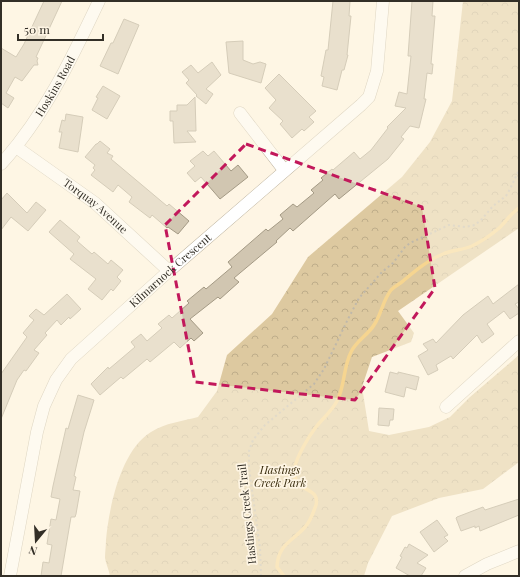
<svg xmlns="http://www.w3.org/2000/svg" width="520" height="577" viewBox="0 0 520 577" font-family="'Playfair Display',serif">
<defs>
<pattern id="forest-crowns" width="20" height="18" patternUnits="userSpaceOnUse"><rect width="20" height="18" fill="#ddc9a0"/><path d="M2 6a3 3 0 1 1 6 0M12 15a3 3 0 1 1 6 0" fill="none" stroke="#bead8a"/></pattern>
</defs>
<rect width="100%" height="100%" fill="#fef5e4"/>
<path fill="url(#forest-crowns)" d="M 463,1 L 519,1 L 519,228 L 398,311 L 414,333 L 411,342 L 372,357 L 362,387 L 369,431 L 389,435 L 429,427 L 450,417 L 470,397 L 519,355 L 519,462 L 483,489 L 439,498 L 392,516 L 368,563 L 364,576 L 110,576 C 109,570 106,564 105,558 C 105,552 106,546 106,540 C 109,507 121,450 151,432 C 165,423 183,421 198,417 L 217,391 L 227,355 L 272,314 L 308,257 L 402,177 L 430,142 L 452,101 Z"/>
<g fill="none" stroke-linecap="round" stroke-linejoin="round">
<path stroke="#f6d590" stroke-width="3.5" d="M 284,576 L 277,567 C 278,544 292,542 305,527 C 311,521 313,513 316,505 C 321,485 290,494 295,467 C 297,456 309,436 316,427 C 323,418 332,411 337,401 C 345,386 343,368 351,352 C 356,341 368,335 374,325 C 381,315 383,300 391,290 C 395,286 400,284 403,281 C 415,271 428,260 443,254 C 452,250 463,250 472,246 C 480,242 491,235 498,229 C 505,223 510,214 519,208"/>
</g>
<path fill="#d1c6b1" stroke="#a49a85" d="M 44,1 L 62,1 L 36,57 L 38,58 L 37,61 L 38,65 L 34,65 L 22,81 L 15,77 L 6,93 L 14,98 L 8,108 L 1,103 L 1,48 L 16,57 L 24,44 Z
M 333,1 L 350,1 L 349,16 L 351,16 L 347,55 L 348,55 L 344,70 L 342,70 L 337,90 L 322,86 L 324,77 L 321,76 L 326,50 L 328,50 Z
M 412,1 L 433,1 L 432,16 L 435,16 L 431,64 L 433,64 L 432,74 L 427,73 L 424,99 L 426,99 L 419,128 L 410,126 L 401,137 L 404,139 L 388,159 L 339,199 L 335,194 L 293,231 L 290,228 L 276,241 L 277,242 L 234,278 L 239,282 L 220,299 L 218,297 L 190,319 L 203,333 L 194,341 L 191,338 L 180,348 L 174,342 L 150,362 L 147,359 L 123,379 L 121,377 L 100,395 L 91,384 L 108,367 L 109,369 L 135,347 L 131,342 L 141,334 L 147,341 L 162,328 L 158,324 L 169,315 L 172,318 L 189,303 L 187,301 L 204,287 L 206,289 L 232,267 L 228,262 L 266,229 L 268,231 L 283,219 L 280,215 L 293,204 L 297,207 L 314,193 L 311,190 L 323,180 L 321,178 L 332,169 L 333,170 L 354,152 L 360,159 L 371,150 L 388,128 L 387,127 L 406,108 L 395,106 L 399,92 L 407,94 L 411,56 L 408,56 Z
M 124,19 L 139,25 L 118,74 L 100,66 L 111,43 L 113,43 Z
M 243,41 L 243,60 L 253,64 L 260,62 L 266,64 L 261,83 L 229,73 L 226,42 Z
M 212,62 L 221,75 L 206,89 L 213,94 L 206,104 L 196,96 L 197,95 L 186,83 L 189,80 L 182,72 L 191,65 L 198,73 Z
M 279,74 L 316,111 L 309,117 L 314,122 L 304,131 L 302,129 L 292,138 L 280,124 L 283,121 L 269,108 L 276,100 L 265,88 Z
M 103,86 L 120,96 L 107,119 L 92,110 L 98,98 L 96,97 Z
M 195,97 L 196,131 L 187,131 L 196,142 L 174,143 L 173,121 L 170,121 L 170,111 L 177,111 L 177,105 L 187,105 Z
M 66,114 L 83,117 L 78,152 L 59,148 L 62,132 L 59,132 L 62,120 L 65,121 Z
M 100,141 L 110,149 L 107,153 L 113,156 L 111,159 L 167,206 L 169,204 L 189,221 L 178,234 L 168,227 L 167,228 L 152,215 L 150,218 L 129,202 L 132,197 L 118,185 L 113,192 L 91,175 L 95,170 L 93,168 L 95,165 L 85,157 L 96,144 L 97,144 Z
M 203,151 L 208,156 L 214,151 L 231,171 L 238,165 L 248,177 L 220,199 L 201,177 L 195,182 L 187,173 L 195,166 L 190,161 Z
M 7,193 L 27,213 L 36,202 L 46,210 L 28,231 L 11,217 L 1,230 L 1,200 Z
M 60,220 L 80,237 L 77,241 L 92,254 L 94,252 L 108,264 L 111,260 L 123,270 L 117,277 L 121,281 L 113,291 L 111,289 L 102,300 L 88,289 L 96,279 L 70,259 L 74,254 L 49,232 Z
M 519,284 L 519,302 L 515,304 L 519,309 L 519,313 L 510,319 L 504,311 L 487,324 L 494,334 L 482,343 L 477,335 L 453,359 L 451,356 L 436,365 L 438,370 L 428,375 L 418,356 L 428,350 L 423,344 L 433,339 L 436,343 L 463,315 L 488,296 L 493,304 Z
M 67,294 L 81,309 L 70,319 L 69,317 L 61,325 L 57,320 L 45,333 L 47,335 L 34,350 L 39,353 L 26,371 L 24,370 L 17,380 L 1,419 L 1,374 L 27,337 L 23,333 L 34,320 L 29,316 L 36,309 L 44,315 Z
M 390,372 L 398,374 L 398,372 L 419,377 L 416,390 L 406,387 L 404,397 L 385,392 Z
M 78,395 L 94,400 L 84,432 L 74,476 L 76,477 L 73,490 L 80,491 L 76,514 L 75,517 L 71,517 L 61,576 L 41,576 L 43,562 L 49,563 L 52,545 L 47,544 L 51,519 L 56,520 L 60,499 L 51,497 L 53,486 L 66,428 L 68,429 Z
M 379,408 L 394,409 L 393,420 L 390,420 L 389,426 L 378,425 Z
M 519,499 L 519,515 L 480,531 L 479,526 L 475,528 L 475,526 L 461,531 L 456,518 L 457,517 L 483,507 L 485,510 Z
M 437,520 L 448,535 L 444,537 L 448,541 L 434,552 L 420,532 Z
M 409,544 L 428,555 L 417,563 L 426,568 L 421,576 L 410,576 L 396,568 L 402,557 L 400,556 L 405,547 L 407,548 Z"/>
<g fill="none" stroke-linecap="round" stroke-linejoin="round">
<defs>
<g id="minor">
<path d="M 240,113 L 284,170"/>
<path id="s1" d="M 16,147 L 95,203 L 169,271"/>
<path id="s2" d="M 1,164 C 44,117 72,58 99,1"/>
<path d="M 446,407 L 519,341"/>
<path id="s3" d="M 10,576 L 37,432 L 44,406 L 56,380 L 71,359 L 169,271 L 361,105 L 369,97 L 377,71 L 383,1"/>
<path d="M 465,576 L 487,564 L 519,551"/>
</g>
</defs>
<use href="#minor" stroke="#bab09b" stroke-width="13"/>
<path stroke="#bfb8aa" stroke-width="2" stroke-dasharray="2 3" stroke-linecap="butt" d="M 261,576 L 260,548 L 249,468 L 249,451 L 253,440 L 265,425 L 314,384 L 324,369 L 348,319 L 359,298 L 382,272 L 393,263 L 405,247 L 410,243 L 449,225 L 465,227 L 475,225 L 482,219 L 493,206 L 506,196 L 510,189 L 519,170"/>
<use href="#minor" stroke="#fff" stroke-width="12"/>
</g>
<path d="M0 0H520V577H0ZM 246,144 L 422,207 L 435,288 L 355,400 L 195,382 L 165,225 Z" fill="#fef5e4" fill-opacity=".55" fill-rule="evenodd"/>
<path fill="none" stroke="#c2185b" stroke-width="3" stroke-dasharray="8 5" stroke-linejoin="round" d="M 246,144 L 422,207 L 435,288 L 355,400 L 195,382 L 165,225 Z"/>
<g text-anchor="middle" stroke-width="3.5" stroke-linejoin="round" paint-order="stroke">
<g font-size="11" fill="#332f27" stroke="#fef5e4">
<text dy="4" stroke="none"><textPath href="#s2" startOffset="95">Hoskins Road</textPath></text>
<text dy="4" stroke="none"><textPath href="#s1" startOffset="99">Torquay Avenue</textPath></text>
<text dy="4" stroke="none"><textPath href="#s3" startOffset="361">Kilmarnock Crescent</textPath></text>
<text transform="translate(247 514) rotate(-96)" y="4">Hastings Creek Trail</text>
</g>
<g font-size="11" font-style="italic" fill="#372a0b" stroke="#fef5e4">
<text x="280" y="474">Hastings<tspan x="280" dy="13">Creek Park</tspan></text>
</g>
</g>
<rect width="520" height="577" fill="none" stroke="#332f27" stroke-width="4"/>
<g transform="translate(36 541) rotate(198)" stroke="#fef5e4" stroke-width="3" paint-order="stroke">
<path d="M0-3L7 15L0 10L-7 15Z" fill="#332f27"/>
<text y="-6" font-size="11" font-weight="bold" text-anchor="middle" fill="#332f27">N</text>
</g>
<path d="M18 34v6h85v-6" fill="none" stroke="#332f27" stroke-width="2"/>
<text x="24" y="34" font-size="12" fill="#332f27" stroke="#fef5e4" stroke-width="3" paint-order="stroke">50 m</text>
</svg>
